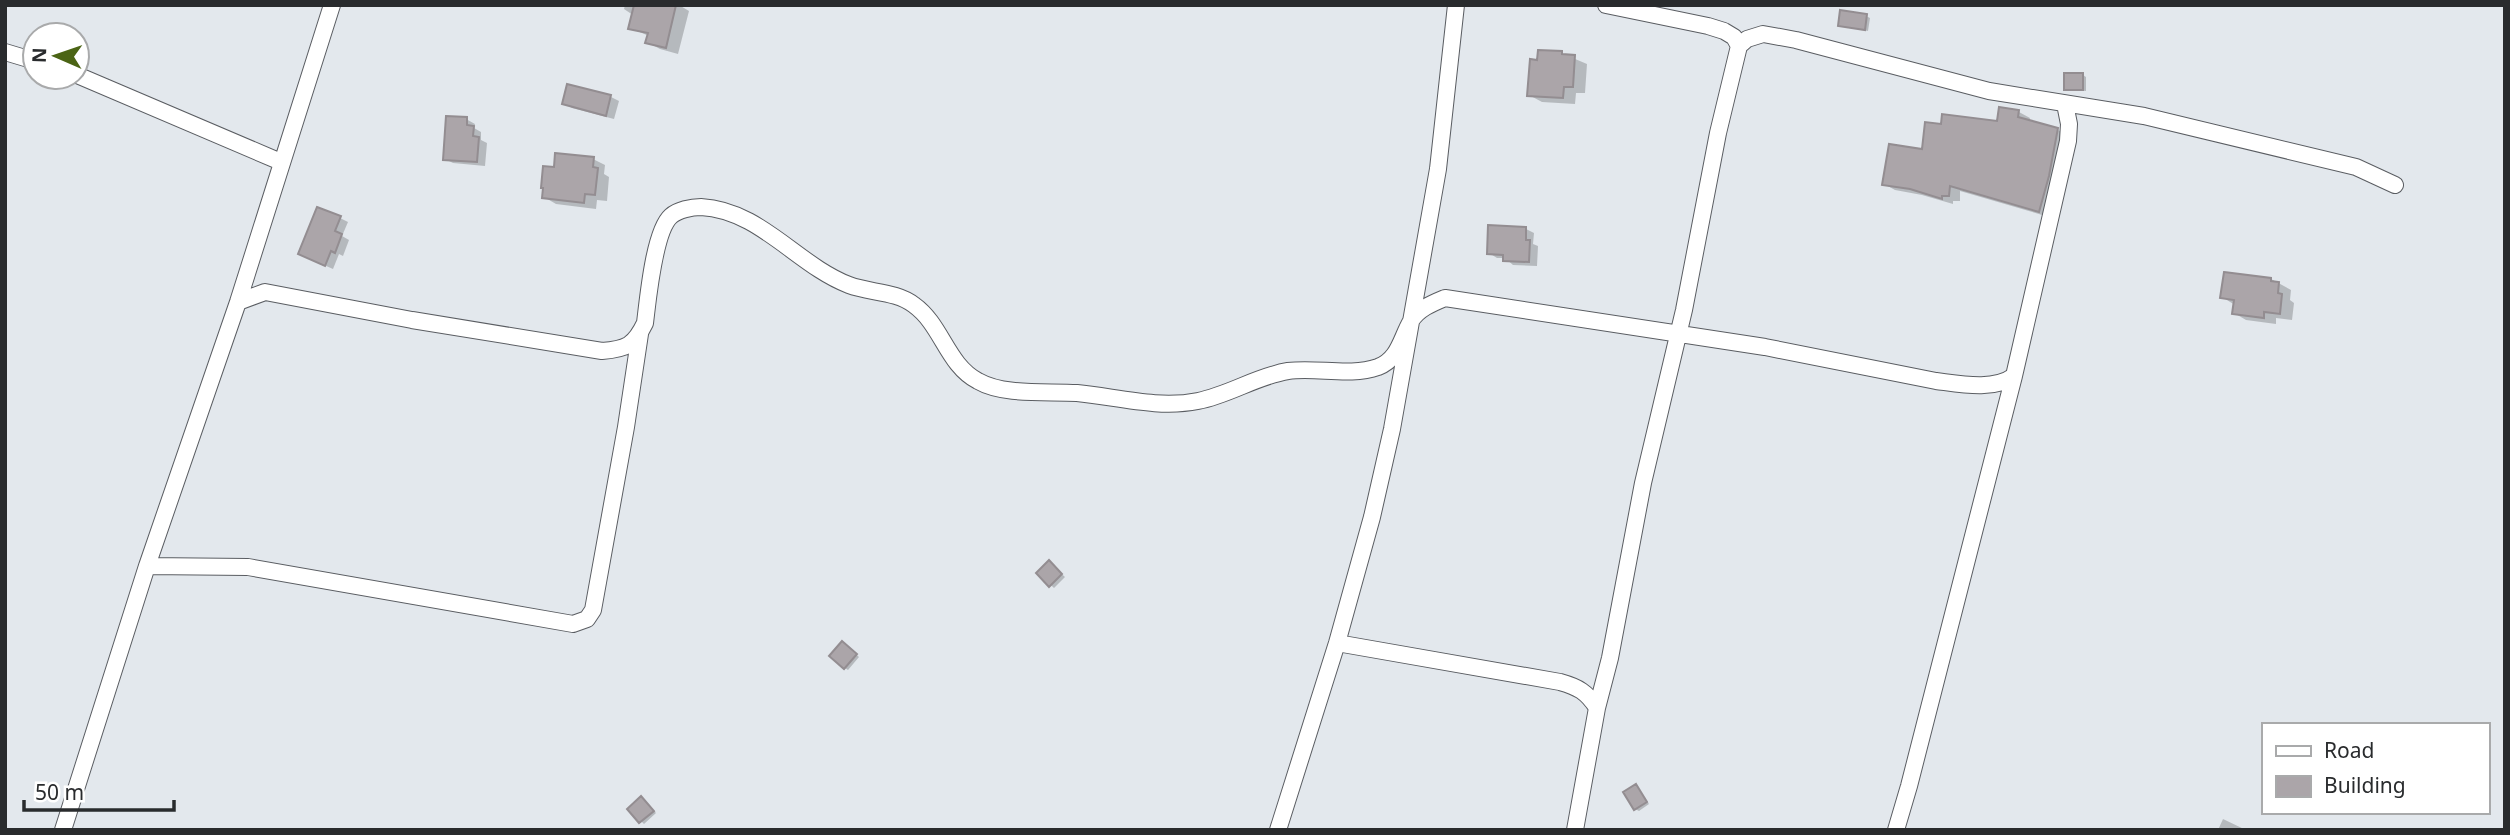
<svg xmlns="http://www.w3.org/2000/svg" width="2510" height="835" viewBox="0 0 2510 835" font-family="'Noto Sans',sans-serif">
<rect width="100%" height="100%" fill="#e3e8ed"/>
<path fill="#0003" d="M 625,5 L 679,5 L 689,11 L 678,54 L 660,49 L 647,42 L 649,36 L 630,28 L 633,15 L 624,9 Z
M 1866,16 L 1870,18 L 1868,31 L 1840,25 Z
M 1561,53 L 1587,64 L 1585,93 L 1576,93 L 1575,104 L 1542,102 L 1529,95 L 1539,62 Z
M 2083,75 L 2086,77 L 2086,91 L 2065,89 Z
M 568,86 L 611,97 L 619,101 L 614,119 L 572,108 L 564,103 Z
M 2001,109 L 2019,112 L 2030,118 L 2029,122 L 2058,130 L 2068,136 L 2049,217 L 1960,191 L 1960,201 L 1953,201 L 1953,204 L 1922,195 L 1895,190 L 1884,184 L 1923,151 L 1943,126 L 1998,123 Z
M 466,119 L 475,124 L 474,128 L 481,132 L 481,140 L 487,143 L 485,166 L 453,163 L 445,159 Z
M 593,159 L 605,165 L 604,174 L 609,177 L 607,201 L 597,200 L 596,209 L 556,204 L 544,197 L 555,169 Z
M 340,218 L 348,222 L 342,236 L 349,240 L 343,256 L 339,254 L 333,269 L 308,258 Z
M 1526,229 L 1534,233 L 1533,244 L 1538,246 L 1537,266 L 1513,265 L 1505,258 L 1497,258 L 1489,253 Z
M 2271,279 L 2291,290 L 2290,300 L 2294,303 L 2292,320 L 2276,318 L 2276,324 L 2246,320 L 2234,313 L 2235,305 L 2222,297 Z
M 1049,562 L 1065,577 L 1054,588 L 1038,573 Z
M 846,645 L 859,657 L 848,670 L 845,668 Z
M 1636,786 L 1649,804 L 1639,811 L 1635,809 Z
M 645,801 L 656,813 L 644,824 L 629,809 Z
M 2223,819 L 2246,830 L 2218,830 Z"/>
<path fill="#aba5a9" stroke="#938d91" stroke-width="2" d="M 634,5 L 676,5 L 666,48 L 645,43 L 648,33 L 628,29 Z
M 1840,10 L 1867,14 L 1865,30 L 1838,26 Z
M 1538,50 L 1562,51 L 1562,54 L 1575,55 L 1573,87 L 1564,87 L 1563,98 L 1527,96 L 1530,59 L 1537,60 Z
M 2064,73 L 2083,73 L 2083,90 L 2064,90 Z
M 567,84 L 611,95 L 606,116 L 562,104 Z
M 1999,107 L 2019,110 L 2018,117 L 2058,128 L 2049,176 L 2039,212 L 1950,186 L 1949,196 L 1942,196 L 1942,199 L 1910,189 L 1882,185 L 1889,144 L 1922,149 L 1925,122 L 1941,124 L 1942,114 L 1997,121 Z
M 446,116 L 467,117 L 467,125 L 474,126 L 473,136 L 479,137 L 477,162 L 443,160 Z
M 555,153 L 594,157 L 593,167 L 598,168 L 595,195 L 585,194 L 584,203 L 542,198 L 543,188 L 541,188 L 543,166 L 554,167 Z
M 317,207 L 341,216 L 335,231 L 342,234 L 335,253 L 331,251 L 325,266 L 298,254 Z
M 1488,225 L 1526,227 L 1526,240 L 1530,240 L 1529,262 L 1503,261 L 1503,255 L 1487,254 Z
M 2224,272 L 2271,278 L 2271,281 L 2279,282 L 2278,293 L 2282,294 L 2280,314 L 2264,312 L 2264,318 L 2232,314 L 2234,300 L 2220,298 Z
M 1049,560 L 1062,574 L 1049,587 L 1036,573 Z
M 842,641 L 857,654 L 844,669 L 829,656 Z
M 1636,784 L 1647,802 L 1634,810 L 1623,792 Z
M 641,796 L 654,811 L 639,823 L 627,809 Z"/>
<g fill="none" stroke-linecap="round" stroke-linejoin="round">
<defs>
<path id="street" d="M 1606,5 L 1708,26 L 1724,31 L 1734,37 L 1739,46
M 5,52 L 35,61
M 77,75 L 281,162
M 238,302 L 265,292 L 412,320 L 602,351 C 626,349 634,346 645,323 C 648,299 654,231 671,216 C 678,210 691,207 701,207 C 760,210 797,265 849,285 C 870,293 896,291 914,305 C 942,325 947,365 978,381 C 1004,396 1048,391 1077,393 C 1117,397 1158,409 1198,401 C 1229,395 1257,376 1288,371 C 1318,367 1349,377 1378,367 C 1399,359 1401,338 1411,321 C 1418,309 1433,303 1445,298 L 1765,347 L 1936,381 C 1960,384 1994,391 2014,376 L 2068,141 L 2069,124 L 2065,104
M 147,566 L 248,567 L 573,624 L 587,619 L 593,610 L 626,427 L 640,334
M 1337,643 L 1560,682 C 1578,687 1587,692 1597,708
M 63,830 L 147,566 L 238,302 L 332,5
M 1278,830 L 1337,643 L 1372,517 L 1392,429 L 1438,169 L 1456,5
M 1575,830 L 1597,708 L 1610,658 L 1643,483 L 1684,310 L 1718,133 L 1739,46 L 1747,39 L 1763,34 L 1796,40 L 1989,91 L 2144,116 L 2356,167 L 2395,185
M 1896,830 L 1909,786 L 2014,376"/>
</defs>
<use href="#street" stroke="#5a5d62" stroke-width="18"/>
<use href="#street" stroke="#fff" stroke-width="16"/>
</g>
<rect width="2510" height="835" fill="none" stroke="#292b2d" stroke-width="14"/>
<rect x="2262" y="723" width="228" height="91" fill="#ffffff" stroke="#a9aaab" stroke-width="2"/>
<rect x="2276" y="746" width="35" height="10" fill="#ffffff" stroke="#a9aaab" stroke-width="2"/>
<text x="2324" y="758" font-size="21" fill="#292b2d">Road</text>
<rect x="2276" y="776" width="35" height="21" fill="#aba5a9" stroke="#a9aaab" stroke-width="2"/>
<text x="2324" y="793" font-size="21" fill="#292b2d">Building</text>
<g transform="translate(56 56) rotate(272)"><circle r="33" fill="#ffffff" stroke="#a9aaab" stroke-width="2"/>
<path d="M0-5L12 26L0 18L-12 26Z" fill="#4b6415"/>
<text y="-10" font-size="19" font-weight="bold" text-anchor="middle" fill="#292b2d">N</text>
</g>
<path d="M24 800v10h150v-10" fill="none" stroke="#292b2d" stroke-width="3.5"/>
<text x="35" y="800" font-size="21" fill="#292b2d" stroke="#ffffff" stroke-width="5" paint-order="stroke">50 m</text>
</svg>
